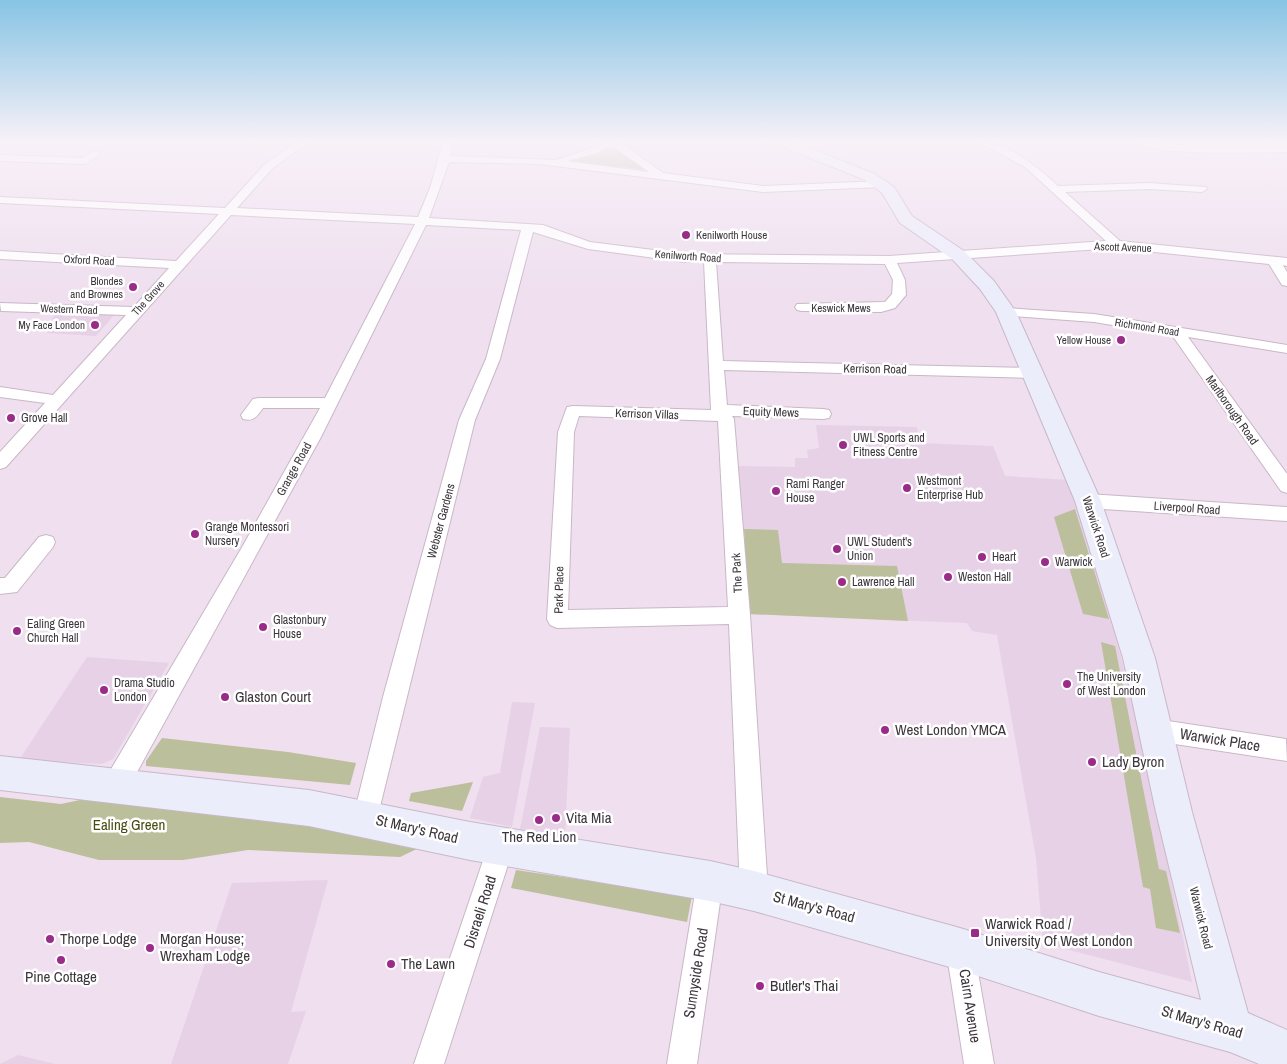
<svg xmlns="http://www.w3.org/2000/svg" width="1287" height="1064" viewBox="0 0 1287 1064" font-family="'Archivo Narrow',sans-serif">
<rect width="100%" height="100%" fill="#efdfef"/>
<path fill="#e7d1e7" d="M 59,312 L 115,314 L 96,336 L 47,333 L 58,320 L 51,319 Z
M 816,425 L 917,427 L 920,443 L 993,446 L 1005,476 L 1069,480 L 1113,627 L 1141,733 L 1192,982 L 1043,943 L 1036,858 L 997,635 L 972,631 L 967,623 L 748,614 L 738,466 L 795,467 L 795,458 L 808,458 L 807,450 L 819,448 Z
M 87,657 L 169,663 L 113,759 L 102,764 L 19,760 Z
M 512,702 L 535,703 L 512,827 L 470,818 L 483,777 L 500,773 Z
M 540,727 L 570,728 L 565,836 L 520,829 Z
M 328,880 L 291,1012 L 306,1011 L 288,1064 L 171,1064 L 232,883 Z
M 18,1055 L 55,1064 L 0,1064 Z"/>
<path fill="#bcbf9c" d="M 609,145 L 615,146 L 648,170 L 568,161 Z
M 1075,509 L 1109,619 L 1083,614 L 1054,517 Z
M 744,529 L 778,530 L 782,563 L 897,566 L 908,621 L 748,614 Z
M 1101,642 L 1115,646 L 1159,869 L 1166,871 L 1180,933 L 1156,928 L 1150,889 L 1143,887 Z
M 162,738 L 288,752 L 356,763 L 350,785 L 146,766 L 146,761 Z
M 473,782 L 462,811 L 409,801 L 411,793 Z
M 131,789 L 425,845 L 400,857 L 248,850 L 183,860 L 99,860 L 29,842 L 0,843 L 0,797 L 61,804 Z
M 516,870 L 692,896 L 687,922 L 511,888 Z"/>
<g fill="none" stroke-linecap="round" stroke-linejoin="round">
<defs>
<path id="street" d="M 297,142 L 308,142 L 272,169 L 237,208 L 418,217 L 430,188 L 443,142 L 453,142 L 450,156 L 556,160 L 589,149 L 603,142 L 620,142 L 663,173 L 763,186 L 882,181 L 887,184 L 882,187 L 763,192 L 539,164 L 449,162 L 429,218 L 543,225 L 590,242 L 685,254 L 889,256 L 1106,241 L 1025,167 L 978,142 C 1004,139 1040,169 1058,186 L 1149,183 L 1206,187 L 1207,189 L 1202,192 L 1149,189 L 1065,192 L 1120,241 L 1287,258 L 1287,266 L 1283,265 L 1287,272 L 1287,286 L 1282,285 L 1269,264 L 1116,248 L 897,263 L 905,280 L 906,295 L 895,308 L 881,312 L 802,311 L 797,310 L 795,307 L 797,304 L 885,302 L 892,294 L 893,280 L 885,264 L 716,262 L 723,361 L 1034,368 L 1042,373 L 1034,378 L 724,370 L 727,405 L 823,409 L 829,410 L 831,414 L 829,418 L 823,419 L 732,416 L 734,419 L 750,615 L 768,891 L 764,901 L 754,905 L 744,901 L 740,891 L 729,624 L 557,628 L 550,625 L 547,619 L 558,432 L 567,407 L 573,406 L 711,410 L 704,262 L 685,262 L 588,249 L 533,232 L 500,359 L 475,420 L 375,827 L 366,831 L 357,827 L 353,818 L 383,697 L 459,420 L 486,359 L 521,230 L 426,225 L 321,437 L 125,794 L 116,797 L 107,794 L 104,785 L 107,776 L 241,549 L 320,408 L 263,408 C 257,416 254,422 243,419 L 241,415 L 253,399 L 259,398 L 325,398 L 415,224 L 231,215 L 6,467 L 0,469 L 0,452 L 45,403 L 0,397 L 0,387 L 53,395 L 126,315 L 1,311 L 0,303 L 134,307 L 169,268 L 0,259 L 0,251 L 176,261 L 219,214 L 0,203 L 0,197 L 225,208 L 264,165 ZM 611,145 L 649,172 L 567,161 L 597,153 ZM 579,416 L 718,421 L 728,607 L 568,610 L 574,432 Z
M 1136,142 L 1167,145 L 1287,146 L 1287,152 C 1260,152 1152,157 1136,142 Z
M 95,150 L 99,151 L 99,155 L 85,164 L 0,161 L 0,155 L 83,158 Z
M 1006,308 L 1094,314 L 1287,345 L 1287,353 L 1188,337 L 1287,474 L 1287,493 L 1281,491 L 1172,335 L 1094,322 L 1001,315 L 999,312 Z
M 1088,494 L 1287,507 L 1287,521 L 1088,508 L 1082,506 L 1079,501 L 1082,496 Z
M 46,535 L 53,537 L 55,542 L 53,547 L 17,592 L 0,594 L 0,578 L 5,578 L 39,537 Z
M 1155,719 L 1286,739 L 1287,761 L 1155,741 L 1147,738 L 1143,730 L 1147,722 Z
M 501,833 L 510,837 L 514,846 L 444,1064 L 414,1064 L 488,846 L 492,837 Z
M 710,868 L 719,872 L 723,881 L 697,1064 L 667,1064 L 697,881 L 701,872 Z
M 960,935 L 970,939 L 974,949 L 994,1064 L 964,1064 L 946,949 L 950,939 Z"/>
<path id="secondary" d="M 776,142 L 794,142 L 875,174 L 894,187 L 912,216 L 964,251 L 994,281 L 1016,312 L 1101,501 L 1155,658 L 1192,812 L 1248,1013 L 1287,1030 L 1287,1064 L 1259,1064 L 1230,1052 L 1099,1016 L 960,970 L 754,911 L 710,901 L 470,860 L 309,826 L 0,790 L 0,756 L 309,790 L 470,822 L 710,861 L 754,871 L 960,928 L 1099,972 L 1201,1000 L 1156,812 L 1123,658 L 1075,501 L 996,312 L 980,289 L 952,259 L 900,223 L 882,193 L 865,180 L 778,145 Z"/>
</defs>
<use href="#street" stroke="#c8b8c7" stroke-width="2"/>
<use href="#secondary" stroke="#c8b8c7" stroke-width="2"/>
<use href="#street" fill="#fff" fill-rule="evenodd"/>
<use href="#secondary" fill="#ecedfb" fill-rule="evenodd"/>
</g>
<linearGradient id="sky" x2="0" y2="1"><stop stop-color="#87c4e4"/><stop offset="0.49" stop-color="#f8f1f8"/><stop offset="1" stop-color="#f8f1f8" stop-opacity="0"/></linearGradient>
<rect width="1287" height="290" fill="url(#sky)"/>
<g fill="#9b2b89" stroke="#fff" stroke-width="2">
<circle cx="686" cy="235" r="5"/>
<circle cx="133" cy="287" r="5"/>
<circle cx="95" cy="325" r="5"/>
<circle cx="1121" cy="340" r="5"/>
<circle cx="11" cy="418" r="5"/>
<circle cx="843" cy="445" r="5"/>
<circle cx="907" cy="488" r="5"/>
<circle cx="776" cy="491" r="5"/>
<circle cx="195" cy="534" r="5"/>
<circle cx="837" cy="549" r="5"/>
<circle cx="982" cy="557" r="5"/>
<circle cx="1045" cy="562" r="5"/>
<circle cx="948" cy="577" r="5"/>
<circle cx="842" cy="582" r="5"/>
<circle cx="263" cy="627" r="5"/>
<circle cx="17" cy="631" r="5"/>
<circle cx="1067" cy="684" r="5"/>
<circle cx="104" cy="690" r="5"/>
<circle cx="225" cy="697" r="5"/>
<circle cx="885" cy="730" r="5"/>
<circle cx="1092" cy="762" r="5"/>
<circle cx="556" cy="818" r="5"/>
<circle cx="539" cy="820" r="5"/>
<rect x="970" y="928" width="10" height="10" rx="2.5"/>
<circle cx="50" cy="939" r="5"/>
<circle cx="150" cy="948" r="5"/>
<circle cx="61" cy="960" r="5"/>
<circle cx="391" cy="964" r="5"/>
<circle cx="760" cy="986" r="5"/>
</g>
<g text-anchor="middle" stroke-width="5" stroke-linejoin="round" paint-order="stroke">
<g font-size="11" fill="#3c363c" stroke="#fff" text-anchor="end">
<text x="696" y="239" text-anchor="start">Kenilworth House</text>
<text x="123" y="285">Blondes<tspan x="123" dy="13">and Brownes</tspan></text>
<text x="85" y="329">My Face London</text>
<text x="1111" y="344">Yellow House</text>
</g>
<g font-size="11" fill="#3c363c" stroke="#fff">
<text transform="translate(1123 247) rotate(2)" y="4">Ascott Avenue</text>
<text transform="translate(688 256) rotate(4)" y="4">Kenilworth Road</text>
<text transform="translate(89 260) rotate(3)" y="4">Oxford Road</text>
<text transform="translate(148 298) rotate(-48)" y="4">The Grove</text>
<text x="841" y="312">Keswick Mews</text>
<text transform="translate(69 309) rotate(2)" y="4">Western Road</text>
<text transform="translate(1147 327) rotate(9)" y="4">Richmond Road</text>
</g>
<g font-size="12" fill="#3c363c" stroke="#fff">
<text transform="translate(875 369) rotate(1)" y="4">Kerrison Road</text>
<text transform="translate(1232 410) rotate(55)" y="4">Marlborough Road</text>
<text transform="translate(771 412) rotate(2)" y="4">Equity Mews</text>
<text transform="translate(647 414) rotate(2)" y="4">Kerrison Villas</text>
<text transform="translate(294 469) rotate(-61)" y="4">Grange Road</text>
<text transform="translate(1187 508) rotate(4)" y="4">Liverpool Road</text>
<text transform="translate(441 521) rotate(-75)" y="4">Webster Gardens</text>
<text transform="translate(1096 527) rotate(72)" y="4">Warwick Road</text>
<text transform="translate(737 573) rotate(-93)" y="4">The Park</text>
<text transform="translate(559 590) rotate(-89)" y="4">Park Place</text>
<text transform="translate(1201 918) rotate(76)" y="4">Warwick Road</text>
</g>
<g font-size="12" fill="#3c363c" stroke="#fff" text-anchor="start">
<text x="21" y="422">Grove Hall</text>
<text x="853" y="442">UWL Sports and<tspan x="853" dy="14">Fitness Centre</tspan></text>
<text x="917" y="485">Westmont<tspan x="917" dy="14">Enterprise Hub</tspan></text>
<text x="786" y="488">Rami Ranger<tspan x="786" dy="14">House</tspan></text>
<text x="205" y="531">Grange Montessori<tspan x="205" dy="14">Nursery</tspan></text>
<text x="847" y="546">UWL Student's<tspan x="847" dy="14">Union</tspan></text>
<text x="992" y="561">Heart</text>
<text x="1055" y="566">Warwick</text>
<text x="958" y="581">Weston Hall</text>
<text x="852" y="586">Lawrence Hall</text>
<text x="273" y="624">Glastonbury<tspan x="273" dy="14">House</tspan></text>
<text x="27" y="628">Ealing Green<tspan x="27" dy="14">Church Hall</tspan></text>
<text x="1077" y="681">The University<tspan x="1077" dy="14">of West London</tspan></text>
<text x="114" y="687">Drama Studio<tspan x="114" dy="14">London</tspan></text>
</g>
<g font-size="15" fill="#3c363c" stroke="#fff" text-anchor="start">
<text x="235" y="702">Glaston Court</text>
<text x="895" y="735">West London YMCA</text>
<text x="1102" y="767">Lady Byron</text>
<text x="566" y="823">Vita Mia</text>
<text x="539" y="842" text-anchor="middle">The Red Lion</text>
<text x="985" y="929">Warwick Road /<tspan x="985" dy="17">University Of West London</tspan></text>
<text x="60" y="944">Thorpe Lodge</text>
<text x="160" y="944">Morgan House;<tspan x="160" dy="17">Wrexham Lodge</tspan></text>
<text x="401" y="969">The Lawn</text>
<text x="61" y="982" text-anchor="middle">Pine Cottage</text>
<text x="770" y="991">Butler's Thai</text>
</g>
<g font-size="15" fill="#3c363c" stroke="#fff">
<text transform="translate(1220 740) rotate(9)" y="5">Warwick Place</text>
<text transform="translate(417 829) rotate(13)" y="5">St Mary's Road</text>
<text transform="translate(814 907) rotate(15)" y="5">St Mary's Road</text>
<text transform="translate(480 912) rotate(-72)" y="5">Disraeli Road</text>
<text transform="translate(696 973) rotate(-81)" y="5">Sunnyside Road</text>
<text transform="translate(970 1006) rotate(81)" y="5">Cairn Avenue</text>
<text transform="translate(1202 1022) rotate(16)" y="5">St Mary's Road</text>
</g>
<g font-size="15" fill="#4a4c0f" stroke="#fff">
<text x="129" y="830">Ealing Green</text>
</g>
</g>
</svg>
